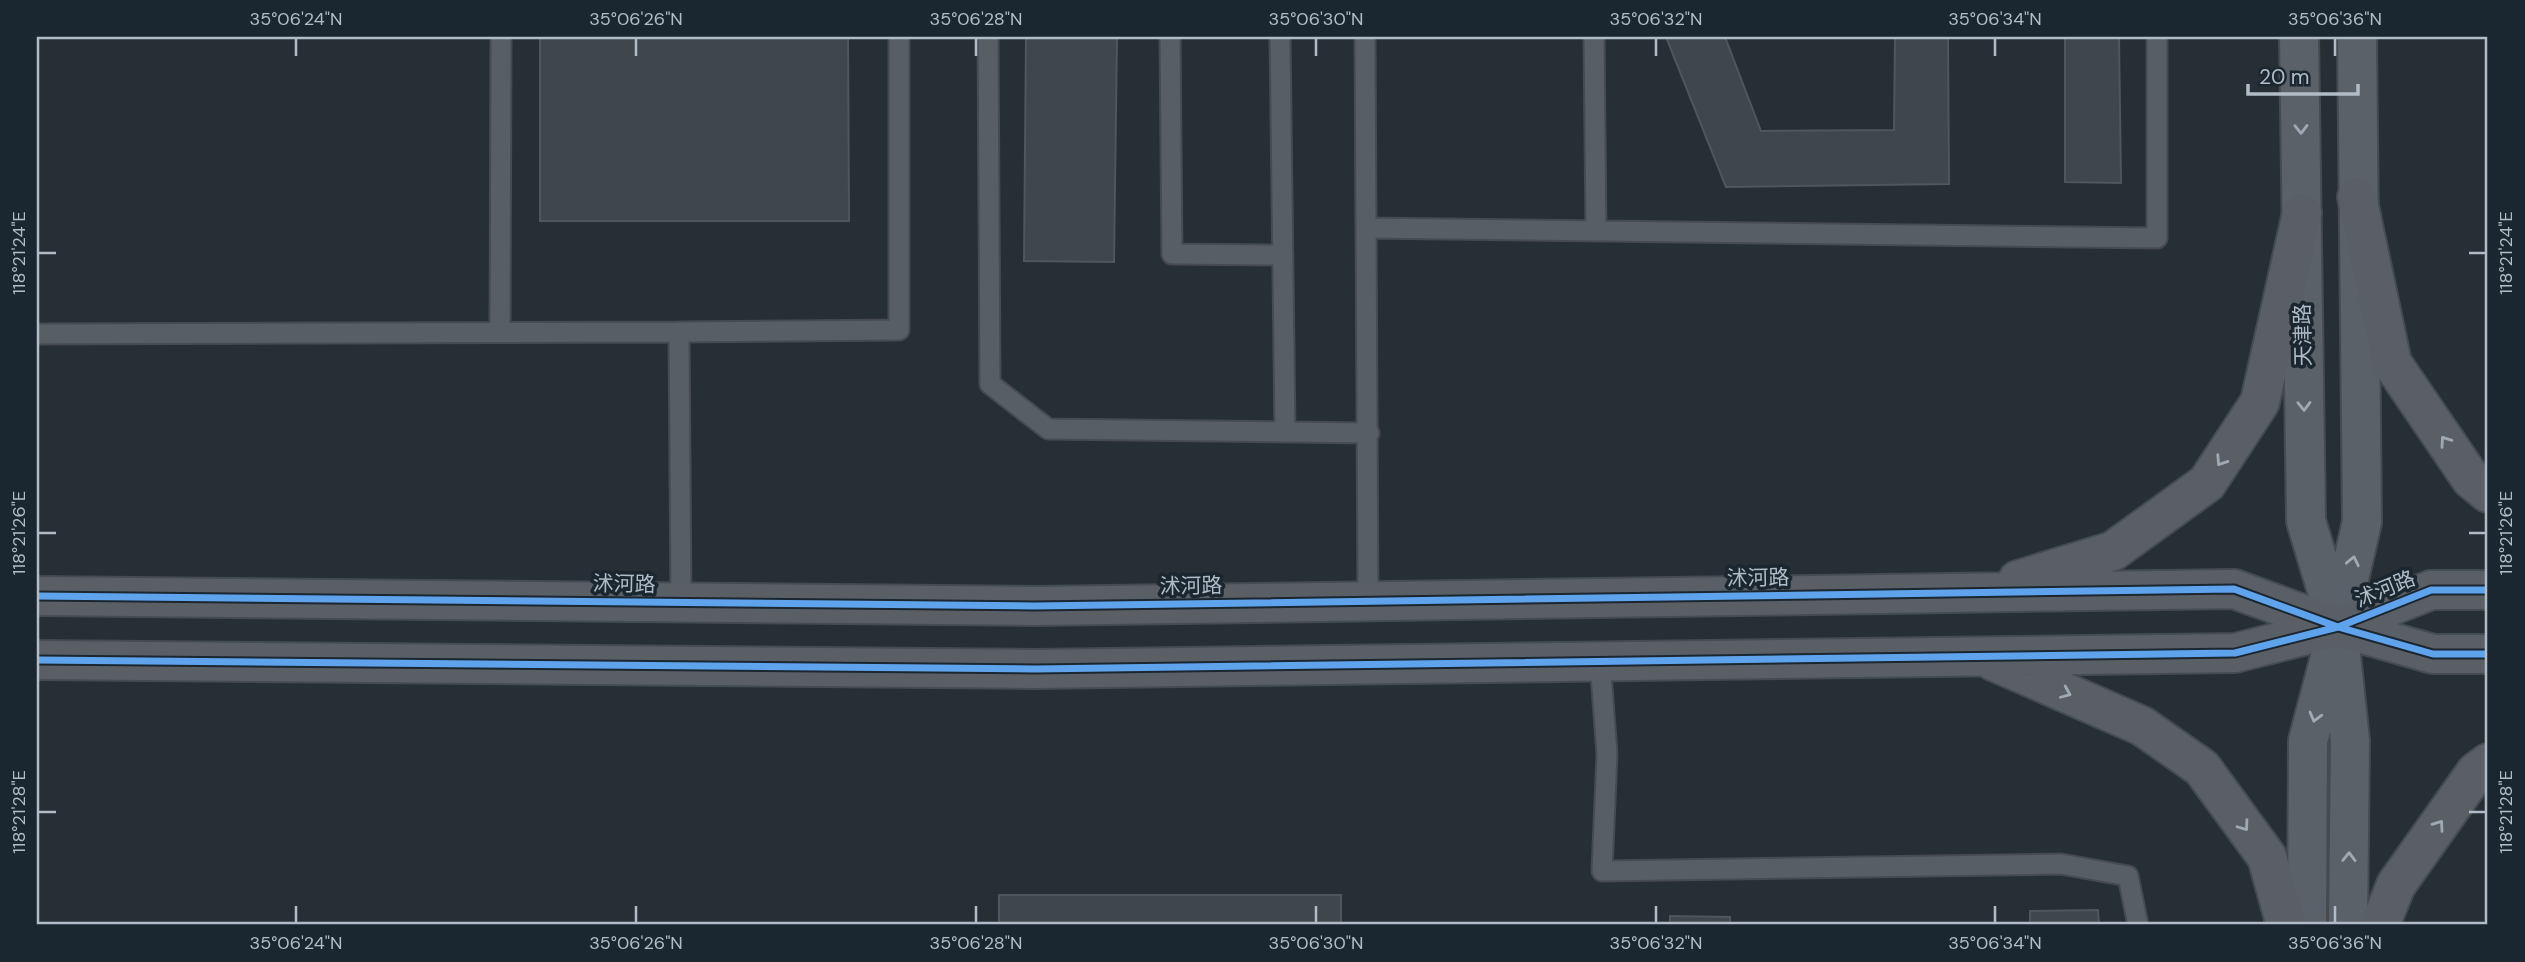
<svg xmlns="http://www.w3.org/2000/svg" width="2525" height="962" viewBox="0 0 2525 962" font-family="'DM Sans','Noto Sans SC',sans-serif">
<rect width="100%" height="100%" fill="#272f36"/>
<path fill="#3f464c" stroke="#4f565e" stroke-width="2" d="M 540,37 L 848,37 L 849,221 L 540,221 Z
M 1026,37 L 1117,37 L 1114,262 L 1024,261 Z
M 1666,37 L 1725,37 L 1761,131 L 1894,130 L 1895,37 L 1948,37 L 1949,184 L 1726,187 Z
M 2065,37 L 2119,37 L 2121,183 L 2065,182 Z
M 999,895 L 1341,895 L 1341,925 L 999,925 Z
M 2098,910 L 2099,925 L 2030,925 L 2030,911 Z
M 1670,916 L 1730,917 L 1730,925 L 1670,925 Z"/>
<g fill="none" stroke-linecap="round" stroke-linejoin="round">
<defs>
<path id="lane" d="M 988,37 L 990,384 L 1048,429 L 1369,433
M 1170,37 L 1172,254 L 1283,255
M 1280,37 L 1285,432
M 1365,37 L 1368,601
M 1594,37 L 1596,231
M 1366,228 L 2157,238 L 2157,37
M 500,332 L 501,37
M 679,332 L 899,330 L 899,37
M 37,334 L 679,332 L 681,602
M 1600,661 L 1607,754 L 1602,871 L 2061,864 L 2128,876 L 2138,925"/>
<path id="secondary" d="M 2299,37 L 2306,521 L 2338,627 L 2350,741 L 2348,925
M 2307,925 L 2308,741 L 2338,627 L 2362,522 L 2357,37"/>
<path id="primary" d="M 2357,197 L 2392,363 L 2471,479 L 2488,493
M 2018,580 L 2113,551 L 2207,483 L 2260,402 L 2302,213
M 37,596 L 1034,606 L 2234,589 L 2338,627 L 2433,654 L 2488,654
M 37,660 L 1035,669 L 2235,653 L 2338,627 L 2431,590 L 2488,590
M 1993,661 L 2142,726 L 2202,768 L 2267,857 L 2286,925
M 2380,925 L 2396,885 L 2476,772 L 2488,763"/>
</defs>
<use href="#lane" stroke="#454b50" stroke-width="23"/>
<use href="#secondary" stroke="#454b50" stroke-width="42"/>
<use href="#primary" stroke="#444c52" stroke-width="42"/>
<use href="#lane" stroke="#575e64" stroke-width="19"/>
<use href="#secondary" stroke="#5b6169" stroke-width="38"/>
<use href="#primary" stroke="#5a5f66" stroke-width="38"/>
<defs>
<path id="cycleway" d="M 37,596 L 1034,606 L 2234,589 L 2338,627 L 2433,654 L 2488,654
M 37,660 L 1035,669 L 2235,653 L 2338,627 L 2431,590 L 2488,590"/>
</defs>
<use href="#cycleway" stroke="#1a2630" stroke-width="11"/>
<use href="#cycleway" stroke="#60a3ed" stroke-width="7"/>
</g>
<defs><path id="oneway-chevron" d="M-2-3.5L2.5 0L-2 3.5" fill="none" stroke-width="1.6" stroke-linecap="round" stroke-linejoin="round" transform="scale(1.75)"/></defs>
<g stroke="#9faab5">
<use href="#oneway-chevron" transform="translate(2301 129) rotate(89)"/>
<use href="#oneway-chevron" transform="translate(2304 406) rotate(89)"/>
<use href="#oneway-chevron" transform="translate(2353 561) rotate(-78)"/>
<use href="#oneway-chevron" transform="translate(2315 717) rotate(105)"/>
<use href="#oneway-chevron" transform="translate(2349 857) rotate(-89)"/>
</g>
<g stroke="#9fa9b4">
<use href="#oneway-chevron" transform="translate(2445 441) rotate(-125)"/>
<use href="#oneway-chevron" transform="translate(2221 461) rotate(123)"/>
<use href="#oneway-chevron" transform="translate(2066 693) rotate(23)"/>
<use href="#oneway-chevron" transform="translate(2439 825) rotate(-55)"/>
<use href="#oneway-chevron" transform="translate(2244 826) rotate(54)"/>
</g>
<path fill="none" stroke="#b0bcc8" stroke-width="2.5" d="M 296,38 L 296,56M 636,38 L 636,56M 976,38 L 976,56M 1316,38 L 1316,56M 1656,38 L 1656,56M 1995,38 L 1995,56M 2335,38 L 2335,56M 38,253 L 56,253M 2469,253 L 2486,253M 38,533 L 56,533M 2469,533 L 2486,533M 38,812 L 56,812M 2469,812 L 2486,812M 296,906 L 296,923M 636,906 L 636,923M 976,906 L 976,923M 1316,906 L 1316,923M 1656,906 L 1656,923M 1995,906 L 1995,923M 2335,906 L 2335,923"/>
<g text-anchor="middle" stroke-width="7" stroke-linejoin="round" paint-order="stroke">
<g font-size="21" fill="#b0bcc8" stroke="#1a2630">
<text transform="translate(2303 335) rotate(-91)" y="7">天津路</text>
<text transform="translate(1758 578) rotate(-1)" y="7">沭河路</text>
<text transform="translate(624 584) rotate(1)" y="7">沭河路</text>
<text transform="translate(1191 586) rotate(-1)" y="7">沭河路</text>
<text transform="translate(2385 589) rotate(-22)" y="7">沭河路</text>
</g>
</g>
<rect width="2525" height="962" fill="none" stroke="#1a2630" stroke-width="77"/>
<path d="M2248 84v10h110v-10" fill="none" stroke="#b0bcc8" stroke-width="3.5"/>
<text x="2259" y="84" font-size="21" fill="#b0bcc8" stroke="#1a2630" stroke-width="5" paint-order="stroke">20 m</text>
<rect x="38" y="38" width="2448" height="885" fill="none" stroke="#b0bcc8" stroke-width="2.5"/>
<g font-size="18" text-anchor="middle" fill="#b0bcc8">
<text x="296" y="25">35°06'24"N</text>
<text x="636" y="25">35°06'26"N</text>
<text x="976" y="25">35°06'28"N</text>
<text x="1316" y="25">35°06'30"N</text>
<text x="1656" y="25">35°06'32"N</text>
<text x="1995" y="25">35°06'34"N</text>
<text x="2335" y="25">35°06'36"N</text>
<text transform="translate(2506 253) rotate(-90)" y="6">118°21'24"E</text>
<text transform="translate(19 253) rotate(-90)" y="6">118°21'24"E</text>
<text transform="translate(2506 533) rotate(-90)" y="6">118°21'26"E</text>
<text transform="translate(19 533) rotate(-90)" y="6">118°21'26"E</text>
<text transform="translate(2506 812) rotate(-90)" y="6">118°21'28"E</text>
<text transform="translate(19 812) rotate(-90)" y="6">118°21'28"E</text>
<text x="296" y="949">35°06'24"N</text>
<text x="636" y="949">35°06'26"N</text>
<text x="976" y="949">35°06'28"N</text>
<text x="1316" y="949">35°06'30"N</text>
<text x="1656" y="949">35°06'32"N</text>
<text x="1995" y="949">35°06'34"N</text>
<text x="2335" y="949">35°06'36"N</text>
</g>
</svg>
